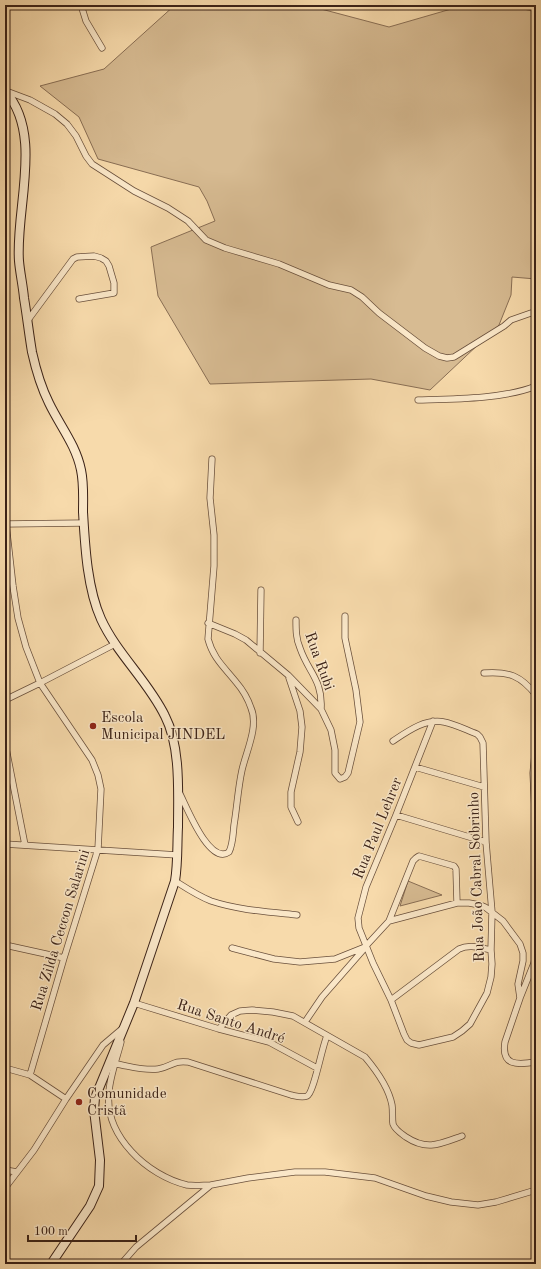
<svg xmlns="http://www.w3.org/2000/svg" width="541" height="1269" viewBox="0 0 541 1269" font-family="'Old Standard TT',serif">
<rect width="100%" height="100%" fill="#f7daab"/>
<filter id="stains"><feTurbulence type="fractalNoise" baseFrequency=".005" numOctaves="4"/><feColorMatrix values="0 0 0 0 .2 0 0 0 0 .09 0 0 0 0 .02 0 0 0 .5 -.17"/></filter>
<radialGradient id="worn" r=".72"><stop offset=".6" stop-color="#630" stop-opacity="0"/><stop offset="1" stop-color="#630" stop-opacity=".3"/></radialGradient>
<path fill="#d7bb92" stroke="#896e54" d="M 175,5 L 306,5 L 389,27 L 465,5 L 508,5 L 536,12 L 536,279 L 512,277 L 511,295 L 499,325 L 430,390 L 371,379 L 210,384 L 158,296 L 151,247 L 215,221 L 207,201 L 199,187 L 98,159 L 79,117 L 40,86 L 104,69 Z
M 408,881 L 442,895 L 400,906 Z"/>
<g fill="none" stroke-linecap="round" stroke-linejoin="round">
<defs>
<path id="street" d="M 81,5 L 86,21 L 102,48
M 6,91 L 30,100 L 55,114 L 67,124 L 76,136 L 86,156 L 92,164 L 134,191 L 168,208 L 188,221 L 206,240 L 225,248 L 279,264 L 329,285 L 351,290 L 362,297 L 379,313 L 425,348 L 439,356 L 447,358 L 454,357 L 504,326 L 511,320 L 531,313 L 536,315
M 28,320 L 73,259 L 77,257 L 94,256 L 101,258 L 106,261 L 109,266 L 114,283 L 114,293 L 79,299
M 418,400 C 452,399 505,399 536,386
M 5,524 L 84,523
M 6,524 L 13,586 L 18,618 L 26,647 L 40,683 L 92,760 L 98,775 L 101,789 L 98,849 L 64,958 L 30,1075
M 296,620 C 296,630 296,639 300,648 C 308,672 323,680 321,709
M 208,623 L 235,634 L 246,640 L 288,675 L 321,709 L 331,730 L 335,750 L 335,773 L 340,779 L 345,777 L 348,773 L 360,722 L 356,690 L 345,638 L 345,616
M 260,653 L 261,590
M 484,673 C 509,671 521,676 536,695
M 289,678 L 300,711 L 302,727 L 300,752 L 291,792 L 291,807 L 298,822
M 5,700 L 40,683 L 115,644
M 393,741 C 408,731 426,718 444,722 C 455,724 466,730 477,734 L 480,737 L 483,743 L 486,842 L 492,912 L 491,950 L 492,964 L 491,977 L 487,993 L 470,1024 L 462,1031 L 453,1037 L 419,1045 L 411,1043 L 407,1040 L 404,1034 L 391,1000 L 373,963 L 359,928 L 358,918 L 366,887 L 396,815 L 433,721
M 5,743 L 25,845
M 536,743 L 533,773 L 536,835
M 415,767 L 484,787
M 179,792 C 186,805 209,866 229,852 C 233,844 233,834 234,825 C 237,807 238,788 242,770 C 246,752 259,726 251,708 C 248,699 242,689 236,682 C 224,667 213,658 208,639 L 214,566 L 214,535 L 210,498 L 212,459
M 396,815 L 486,842
M 5,844 L 177,855
M 175,881 C 186,888 198,896 211,901 C 238,910 268,912 297,915
M 389,921 L 413,861 L 416,858 L 419,856 L 454,866 L 456,869 L 457,903
M 5,945 L 64,958
M 232,948 L 274,959 L 300,962 L 335,959 L 365,947 L 389,921 L 457,903 L 469,903 L 480,905 L 485,907 L 503,921 L 520,944 L 523,953 L 523,961 L 518,984 L 520,998 L 505,1042 C 501,1066 517,1065 536,1062
M 520,998 L 534,963 L 536,953
M 391,1000 L 459,949 C 470,944 480,948 491,950
M 134,1003 L 219,1029 L 269,1042 L 317,1068
M 305,1022 L 322,997 L 364,949
M 219,1029 L 231,1015 L 240,1011 L 252,1010 L 273,1012 L 293,1016 L 365,1057 C 376,1070 389,1089 392,1105 C 393,1112 392,1118 393,1124 C 395,1130 402,1134 406,1137 C 427,1151 440,1144 462,1136
M 121,1042 C 117,1058 110,1076 109,1092 C 104,1136 148,1176 187,1185 C 195,1186 204,1185 211,1185
M 116,1064 C 129,1066 144,1071 158,1069 C 171,1067 173,1060 188,1062 L 291,1095 C 296,1096 302,1098 307,1096 C 314,1093 322,1046 327,1036
M 5,1068 L 30,1075 L 66,1099
M 5,1170 L 17,1172
M 5,1188 L 34,1150 L 66,1099 L 103,1045 L 123,1028
M 121,1264 L 136,1247 L 211,1185 L 248,1178 L 295,1172 L 325,1172 L 375,1178 L 426,1196 L 451,1202 L 478,1205 L 496,1202 L 536,1190"/>
<path id="secondary" d="M 5,91 C 44,134 15,209 19,261 C 20,273 23,286 24,298 C 27,316 29,334 32,352 C 36,370 41,387 49,403 C 60,426 76,445 81,470 C 84,484 83,499 83,512 C 85,545 87,588 101,619 C 117,654 148,681 165,716 C 181,747 178,793 178,827 C 177,845 178,863 175,881 L 134,1003 L 95,1098 L 94,1110 L 100,1160 L 99,1186 L 90,1206 L 51,1264"/>
</defs>
<use href="#street" stroke="#6a503c" stroke-width="7"/>
<use href="#secondary" stroke="#3b2217" stroke-width="10"/>
<use href="#street" stroke="#fae7c8" stroke-width="5.5"/>
<use href="#secondary" stroke="#fae7c8" stroke-width="8"/>
</g>
<g fill="#8f2418" stroke="#fae7c8" stroke-width="1.5">
<circle cx="93" cy="726" r="4"/>
<circle cx="79" cy="1102" r="4"/>
</g>
<g text-anchor="middle" stroke-width="3" stroke-linejoin="round" paint-order="stroke">
<g font-size="15" fill="#3b2217" stroke="#fae7c8">
<text transform="translate(320 661) rotate(70)" y="5">Rua Rubi</text>
<text transform="translate(377 828) rotate(-68)" y="5">Rua Paul Lehrer</text>
<text transform="translate(476 877) rotate(-92)" y="5">Rua João Cabral Sobrinho</text>
<text transform="translate(60 930) rotate(-73)" y="5">Rua Zilda Ceccon Salarini</text>
<text transform="translate(231 1021) rotate(18)" y="5">Rua Santo André</text>
</g>
<g font-size="15" fill="#3b2217" stroke="#fae7c8" text-anchor="start">
<text x="101" y="722">Escola<tspan x="101" dy="17">Municipal JINDEL</tspan></text>
<text x="87" y="1098">Comunidade<tspan x="87" dy="17">Cristã</tspan></text>
</g>
</g>
<rect width="541" height="1269" fill="none" stroke="#f7daab" stroke-width="20"/>
<rect x="6" y="6" width="529" height="1257" fill="none" stroke="#3b2217" stroke-width="2"/>
<rect x="10" y="10" width="521" height="1249" fill="none" stroke="#3b2217"/>
<path d="M28 1235v6h108v-6" fill="none" stroke="#3b2217" stroke-width="2"/>
<text x="34" y="1235" font-size="12" fill="#3b2217" stroke="#fae7c8" stroke-width="3" paint-order="stroke">100 m</text>
<rect width="100%" height="100%" filter="url(#stains)"/>
<rect width="100%" height="100%" fill="url(#worn)"/>
</svg>
